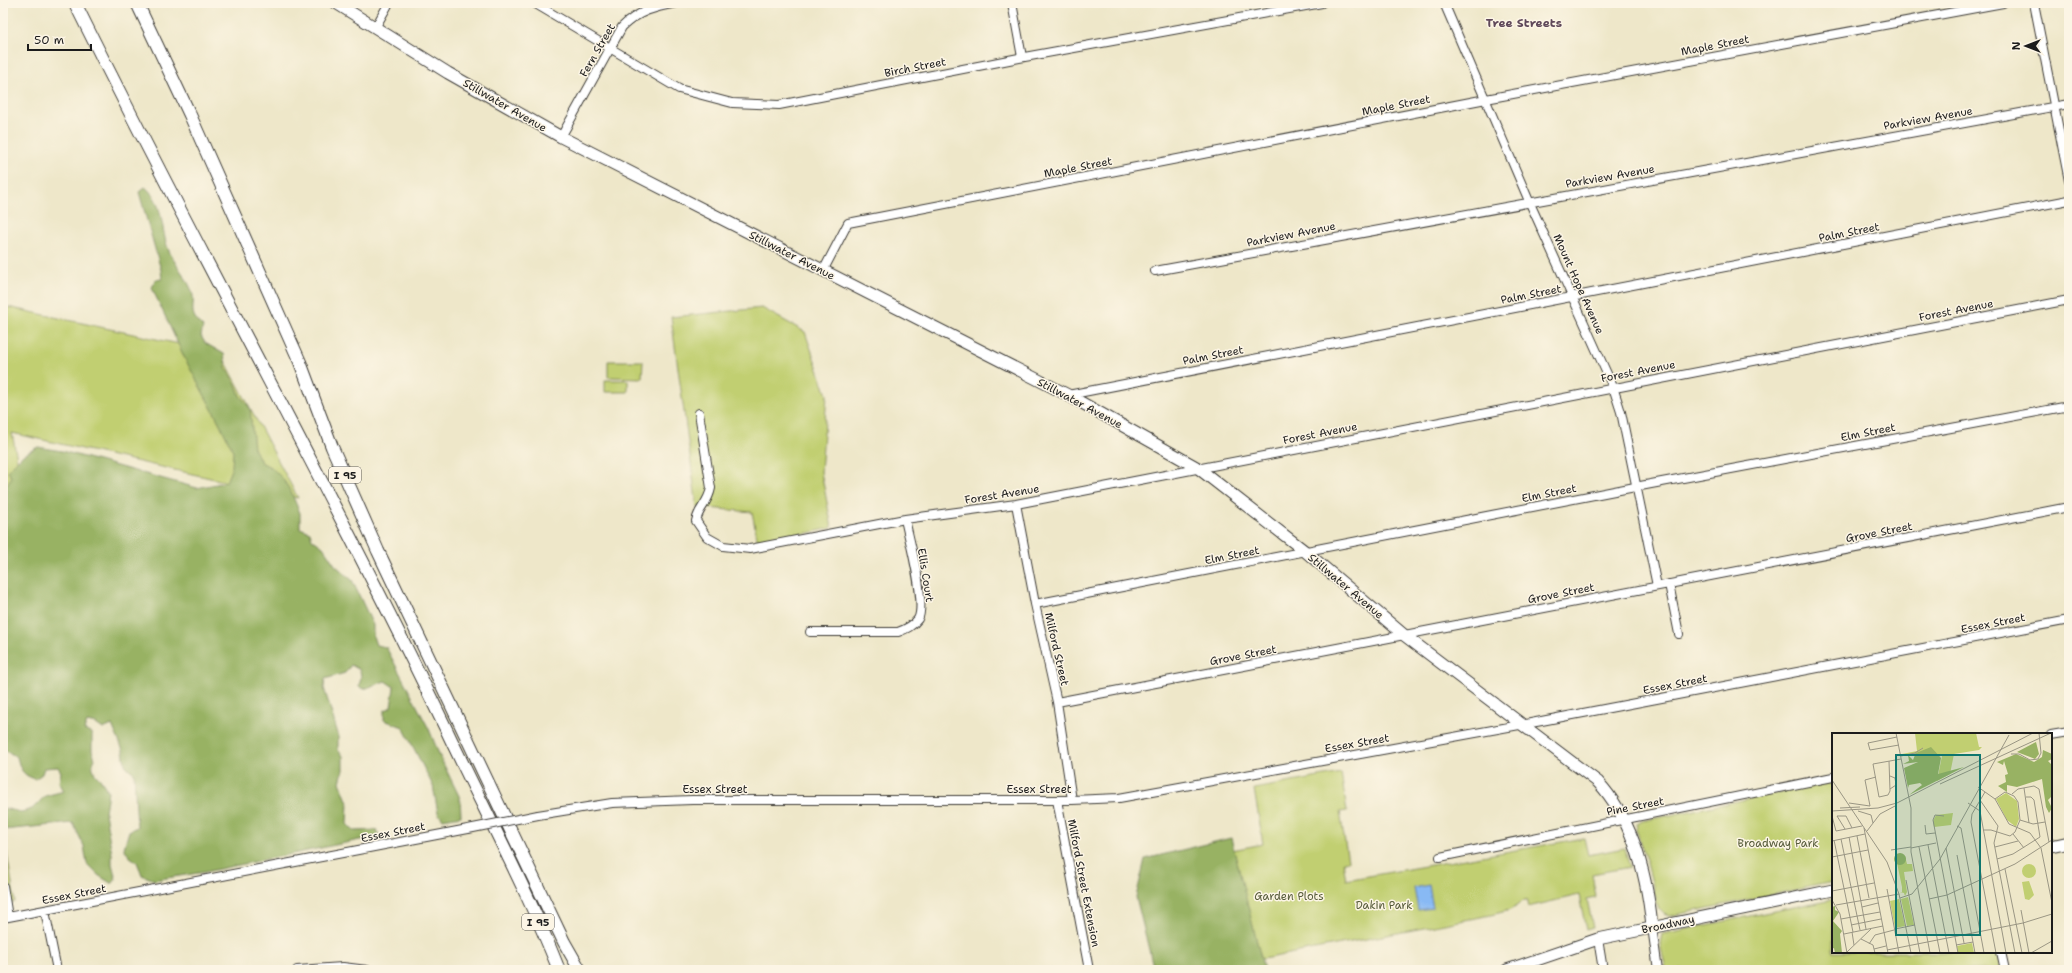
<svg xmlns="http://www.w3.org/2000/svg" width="2072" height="973" viewBox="0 0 2072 973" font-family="'Shantell Sans',sans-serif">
<rect width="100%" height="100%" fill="#fcf5e5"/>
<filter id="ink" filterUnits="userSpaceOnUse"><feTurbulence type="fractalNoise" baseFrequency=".025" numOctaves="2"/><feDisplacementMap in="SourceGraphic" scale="8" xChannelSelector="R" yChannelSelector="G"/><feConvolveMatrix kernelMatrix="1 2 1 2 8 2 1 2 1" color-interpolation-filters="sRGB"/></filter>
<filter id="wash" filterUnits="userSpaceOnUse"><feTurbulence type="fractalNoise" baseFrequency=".012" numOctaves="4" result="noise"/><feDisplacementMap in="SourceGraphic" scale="16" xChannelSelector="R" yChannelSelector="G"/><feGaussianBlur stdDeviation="0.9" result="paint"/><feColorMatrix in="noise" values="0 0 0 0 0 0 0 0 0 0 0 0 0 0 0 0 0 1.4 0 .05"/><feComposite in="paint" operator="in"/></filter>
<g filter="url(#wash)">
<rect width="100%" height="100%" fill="#eee7c9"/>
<path fill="#c1cf71" stroke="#6e7646" d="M 3,306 L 221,353 L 298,498 L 12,433 L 50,632 L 3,640 Z
M 762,308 L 805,332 L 827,395 L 821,472 L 832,528 L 758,543 L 752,512 L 697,507 L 671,317 Z
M 608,361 L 643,361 L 642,378 L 608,377 Z
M 605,380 L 628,380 L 628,392 L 605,392 Z
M 1341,773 L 1347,811 L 1340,812 L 1348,861 L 1343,862 L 1346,880 L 1584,838 L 1588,855 L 1624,848 L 1630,867 L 1592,874 L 1596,897 L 1587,899 L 1593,928 L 1586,930 L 1579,895 L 1528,907 L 1526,899 L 1510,910 L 1491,915 L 1206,970 L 1190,970 L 1170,862 L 1263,844 L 1254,789 Z
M 1833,781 L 1833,882 L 1670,916 L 1663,914 L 1659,910 L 1647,863 L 1636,831 L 1637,824 L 1642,821 Z
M 3,830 L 15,902 L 3,904 Z
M 1833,899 L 1833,952 L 1997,952 L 2001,970 L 1666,970 L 1660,944 L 1662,934 Z"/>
<path fill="#98b263" stroke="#5a6740" d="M 145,187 C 163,201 161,227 167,246 C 173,263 185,274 191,289 C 198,306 185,311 203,327 L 201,336 L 205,343 L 224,354 L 226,368 L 236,385 L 240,396 L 250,408 L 254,448 L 261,462 L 272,468 L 283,479 L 291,492 L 300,513 L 300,528 L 310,532 L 312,539 L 323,547 L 335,565 L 352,580 L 373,625 L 373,636 L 376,645 L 386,647 L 429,729 L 441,759 L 460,798 L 461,816 L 443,819 L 438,813 L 433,786 L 403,727 L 384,720 L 384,711 L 391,707 L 394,687 L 385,681 L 364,689 L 359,687 L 361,677 L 360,670 L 351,665 L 345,673 L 325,679 L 324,688 L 338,734 L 338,750 L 343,756 L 343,771 L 340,782 L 348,803 L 347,824 L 354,831 L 376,830 L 379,836 L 205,872 L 154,880 L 142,875 L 137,862 L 129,856 L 124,848 L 129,831 L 137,827 L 134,773 L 125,765 L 123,750 L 112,725 L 103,729 L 96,724 L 87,722 L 84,730 L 92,734 L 92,751 L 95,759 L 92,765 L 95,774 L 100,779 L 108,791 L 105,813 L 112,854 L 112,864 L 116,879 L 112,884 L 98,875 L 87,864 L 84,846 L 73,823 L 3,830 L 3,808 L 21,812 L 32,809 L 45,796 L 64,791 L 59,782 L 61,772 L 58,767 L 44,768 L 42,774 L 35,779 C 22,775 20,769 17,757 L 3,749 L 3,491 L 11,478 L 8,470 L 23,455 L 38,447 L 62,451 L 197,488 L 226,482 L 232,467 L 233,451 L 219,422 L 185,359 L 152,288 L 155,280 L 162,279 L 161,270 L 139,192 Z
M 1231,838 L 1264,970 L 1154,970 L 1136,897 L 1145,859 Z"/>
<path fill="#88b9f4" stroke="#526a88" d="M 1429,885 L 1433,908 L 1418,910 L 1414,888 Z"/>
</g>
<g filter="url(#ink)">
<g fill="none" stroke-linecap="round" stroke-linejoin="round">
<defs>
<path id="minor" d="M 534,3 L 679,89 L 732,103 L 779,105 L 1019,58 L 1322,3
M 1012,3 L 1022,57
M 1444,3 L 1529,201 L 1613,387 L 1621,412 L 1657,586
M 2034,3 L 2069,181
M 375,28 L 389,3
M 561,137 L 622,27 C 638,11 655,7 677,3
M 823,271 L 848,223 L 1486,99 L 2003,3
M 1155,271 L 2069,104
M 1068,395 L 2069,200
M 699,413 L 711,488 C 708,504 699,507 696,521 L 707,537 L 723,546 L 750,549 L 905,519 L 1016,504 L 2069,300
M 1016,504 L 1035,604 L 1057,702 L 1072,800
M 1669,584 L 1679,634
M 1035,604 L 1635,487 L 2069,406
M 810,632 L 898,632 C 906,629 913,626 918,619 C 927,604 909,539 905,519
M 1057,702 L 2069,507
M 2051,735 L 2069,732
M 1057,800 L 1089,970
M 538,815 L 612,803 L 692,800 L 1072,800 L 1119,798 L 1531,723 L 2069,620
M 1440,857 L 1833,777
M 3,886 L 8,917
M 45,911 L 57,970
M 3,918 L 468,829
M 1652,927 L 1658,970
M 1598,939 L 1603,970
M 2001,952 L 2005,970
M 297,970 L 343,967 L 367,970"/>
<path id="major" d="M 336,3 L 448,73 L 561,137 L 1068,395 L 1198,468 L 1306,552 L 1404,635 L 1598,782 C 1634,821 1647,875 1652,927
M 2051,846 L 2069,842
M 1507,970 L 1598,939 L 1833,890"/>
<path id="highway" d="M 75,3 C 195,247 328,484 446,729 C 483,808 527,889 559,970
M 137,3 L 190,115 L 300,362 L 332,447 L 378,551 L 564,942 L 580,970"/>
</defs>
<use href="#minor" stroke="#3c3a36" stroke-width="10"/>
<use href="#major" stroke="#3c3a36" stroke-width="13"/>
<use href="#highway" stroke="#3c3a36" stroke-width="14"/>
<use href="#minor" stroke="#fff" stroke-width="8"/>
<use href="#major" stroke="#fff" stroke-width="11"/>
<use href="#highway" stroke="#fff" stroke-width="12"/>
<defs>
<path id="minor-bridge" d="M 468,829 L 538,815"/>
</defs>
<use href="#minor-bridge" stroke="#3c3a36" stroke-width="10" stroke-linecap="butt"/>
<use href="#minor-bridge" stroke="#fff" stroke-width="8"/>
</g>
</g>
<g text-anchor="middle" stroke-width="3" stroke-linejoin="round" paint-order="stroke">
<g fill="#fcf5e5" stroke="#5f5d58" stroke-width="1">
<rect x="329" y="467" width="32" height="16" rx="3"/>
<rect x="522" y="914" width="32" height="16" rx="3"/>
</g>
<g font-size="10" font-weight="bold" fill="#1c1c1c">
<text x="345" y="479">I 95</text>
<text x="538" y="926">I 95</text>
</g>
<g font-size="11" fill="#1c1c1c" stroke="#fcf5e5">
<text transform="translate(1715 45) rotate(-11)" y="4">Maple Street</text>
<text transform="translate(597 50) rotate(-60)" y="4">Fern Street</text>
<text transform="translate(915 67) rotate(-11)" y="4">Birch Street</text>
<text transform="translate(505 105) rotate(30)" y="4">Stillwater Avenue</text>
<text transform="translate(1396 105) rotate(-11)" y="4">Maple Street</text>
<text transform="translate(1928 118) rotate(-10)" y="4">Parkview Avenue</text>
<text transform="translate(1078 167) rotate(-11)" y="4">Maple Street</text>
<text transform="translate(1610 176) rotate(-10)" y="4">Parkview Avenue</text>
<text transform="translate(1849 232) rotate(-11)" y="4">Palm Street</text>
<text transform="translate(1291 234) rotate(-11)" y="4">Parkview Avenue</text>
<text transform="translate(792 255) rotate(27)" y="4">Stillwater Avenue</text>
<text transform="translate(1579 284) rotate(66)" y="4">Mount Hope Avenue</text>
<text transform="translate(1531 294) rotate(-11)" y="4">Palm Street</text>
<text transform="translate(1956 310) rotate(-11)" y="4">Forest Avenue</text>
<text transform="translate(1213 355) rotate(-11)" y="4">Palm Street</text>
<text transform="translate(1638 371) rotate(-11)" y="4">Forest Avenue</text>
<text transform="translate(1080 403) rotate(28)" y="4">Stillwater Avenue</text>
<text transform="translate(1868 432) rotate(-11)" y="4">Elm Street</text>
<text transform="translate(1320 433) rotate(-11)" y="4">Forest Avenue</text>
<text transform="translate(1549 493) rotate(-11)" y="4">Elm Street</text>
<text transform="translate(1002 494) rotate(-9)" y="4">Forest Avenue</text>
<text transform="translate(1879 532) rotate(-11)" y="4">Grove Street</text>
<text transform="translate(1232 555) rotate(-11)" y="4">Elm Street</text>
<text transform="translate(926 575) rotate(81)" y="4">Ellis Court</text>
<text transform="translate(1346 586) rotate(40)" y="4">Stillwater Avenue</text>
<text transform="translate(1561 593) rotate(-11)" y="4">Grove Street</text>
<text transform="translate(1993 623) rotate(-11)" y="4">Essex Street</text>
<text transform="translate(1057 649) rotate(77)" y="4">Milford Street</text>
<text transform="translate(1243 655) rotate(-11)" y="4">Grove Street</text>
<text transform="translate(1675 684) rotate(-11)" y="4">Essex Street</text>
<text transform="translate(1357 743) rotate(-10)" y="4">Essex Street</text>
<text x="715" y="793">Essex Street</text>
<text x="1039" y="793">Essex Street</text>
<text transform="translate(1635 806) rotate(-11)" y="4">Pine Street</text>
<text transform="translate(393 832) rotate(-11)" y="4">Essex Street</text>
<text transform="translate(1084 883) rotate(79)" y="4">Milford Street Extension</text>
<text transform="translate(74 894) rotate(-11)" y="4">Essex Street</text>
<text transform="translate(1668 924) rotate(-12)" y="4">Broadway</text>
</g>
<g font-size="11" fill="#565b3a" stroke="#fcf5e5">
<text x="1778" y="847">Broadway Park</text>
<text x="1289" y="900">Garden Plots</text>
<text x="1384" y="909">Dakin Park</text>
</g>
<g font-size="12" font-weight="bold" fill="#5f485a" stroke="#fcf5e5">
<text x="1524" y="27">Tree Streets</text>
</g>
</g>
<g transform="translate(1832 733)">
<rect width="220" height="220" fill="#eee7c9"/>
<path d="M 83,0 L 144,0 L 147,14 L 150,14 L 147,17 L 122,21 L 118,41 L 105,48 L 110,23 L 93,26 L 92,19 L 70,23 L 70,21 L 85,18 ZM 174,60 L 185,68 L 187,86 L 184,94 L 175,87 L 164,66 ZM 121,80 L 119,92 L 102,94 L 101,88 L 104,82 ZM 73,123 L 75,131 L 80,131 L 81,138 L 72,139 L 75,159 L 73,163 L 72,160 L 68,159 L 70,159 L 70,154 L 64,125 ZM190 138a7 7 0 1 1 14 0a7 7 0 1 1-14 0ZM 197,148 L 202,162 L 197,167 L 193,166 L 190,149 ZM 76,164 L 82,192 L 75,193 L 69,166 ZM 67,166 L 73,193 L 63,195 L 58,168 ZM 140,210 L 142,220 L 126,220 L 125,213 Z" fill="#c1cf71"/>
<path d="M 204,9 L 207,21 L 203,26 L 185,19 ZM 99,14 L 109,25 L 106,41 L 132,34 L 77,62 L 90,52 L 88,50 L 77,52 L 76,55 L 72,35 L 86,29 L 71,31 L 77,28 L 76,22 L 81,27 L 83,22 L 79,22 ZM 211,17 L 220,21 L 220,26 L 216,28 L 220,32 L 220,63 L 216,67 L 220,75 L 217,80 L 214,74 L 210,46 L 185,54 L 175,52 L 175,59 L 166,53 L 174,49 L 173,42 L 176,41 L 172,28 L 171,32 L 165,29 L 184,21 L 202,29 L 210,24 ZM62 126a6 6 0 1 1 12 0a6 6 0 1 1-12 0ZM 3,173 L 3,177 L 7,179 L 1,188 L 10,198 L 8,201 L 10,220 L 3,220 L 2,215 L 0,216 L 0,174 Z" fill="#98b263"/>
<path fill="none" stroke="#9a9684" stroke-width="1" d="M 64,0 L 79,75 L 79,119 L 98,220M 65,4 L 36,10 L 38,17 L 67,12M 179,21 L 187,21 L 198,27 L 206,26 L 209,20 L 207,0M 69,23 L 83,20 L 91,15M 57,28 L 58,58 L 56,62 L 47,64 L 41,31 L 69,26M 58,43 L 63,45 L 64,52 L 58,56M 0,47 L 55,129 L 67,161 L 79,220M 108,51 L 219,0M 146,54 L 163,66 L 177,91 L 198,100 L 209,115 L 220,170M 192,55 L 197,90M 153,59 L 140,81 L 139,89 L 164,220M 180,61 L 186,56 L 202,53 L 207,56 L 217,109M 148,67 L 166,93 L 162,110 L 183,220M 17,70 L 38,73 L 33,47 L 44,44M 136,70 L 148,78 L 174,220M 8,75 L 28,74M 0,78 L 46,75 L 65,70 L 201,0M 26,78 L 39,82 L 41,90M 0,83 L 4,98 L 30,93M 112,83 L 103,82 L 101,87 L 126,220M 188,87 L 201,91 L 213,89M 93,92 L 94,101 L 103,100M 125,93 L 129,95 L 152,220M 32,95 L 56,220M 13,96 L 5,83 L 14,83 L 20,95M 151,97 L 159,97 L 178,103 L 183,99 L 188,87 L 186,69 L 182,63 L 173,59 L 163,66M 35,98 L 48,81 L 63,73M 181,101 L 192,115M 25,103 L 37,165M 17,104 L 34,196M 9,106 L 28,197M 2,107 L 21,199M 0,108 L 33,101M 96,112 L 117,220M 87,114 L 108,220M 163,114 L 186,108M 79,115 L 104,110M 114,115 L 132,210M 59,117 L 79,114M 125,122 L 143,220M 0,124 L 36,117M 165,126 L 181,121 L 208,104 L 202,67 L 199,64 L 194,64M 173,136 L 190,220M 74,147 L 88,220M 55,156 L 67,220M 0,158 L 42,150M 68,165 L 80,161 L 108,126 L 177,2M 97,166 L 115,162 L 183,131 L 220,107M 0,167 L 8,181 L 15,220M 4,172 L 67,161M 30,174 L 46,170M 189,177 L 197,220M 9,186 L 48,179M 19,192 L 49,186M 63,196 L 83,192M 20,199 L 22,212M 12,201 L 51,193M 29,206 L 41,212 L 43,220M 37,211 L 43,202 L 62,197M 124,212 L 141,209M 42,216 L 54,213M 55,217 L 191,190 L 220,181M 15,219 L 39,196M 199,220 L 220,208"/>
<path fill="#0f766e" fill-opacity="0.15" stroke="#0f766e" stroke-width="2" d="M 64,22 L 148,22 L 148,202 L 64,202 Z"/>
<rect width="220" height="220" fill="none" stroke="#1c1c1c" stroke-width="2"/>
</g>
<rect width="2072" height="973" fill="none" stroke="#fcf5e5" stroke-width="16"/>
<g transform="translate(2026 46) rotate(270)" stroke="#fcf5e5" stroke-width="3" paint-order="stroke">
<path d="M0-3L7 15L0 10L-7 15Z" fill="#1c1c1c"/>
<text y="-6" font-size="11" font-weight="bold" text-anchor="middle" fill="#1c1c1c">N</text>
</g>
<path d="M28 44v6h63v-6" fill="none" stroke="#1c1c1c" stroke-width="2"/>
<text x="34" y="44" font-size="12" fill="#1c1c1c" stroke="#fcf5e5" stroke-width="3" paint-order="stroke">50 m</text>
</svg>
